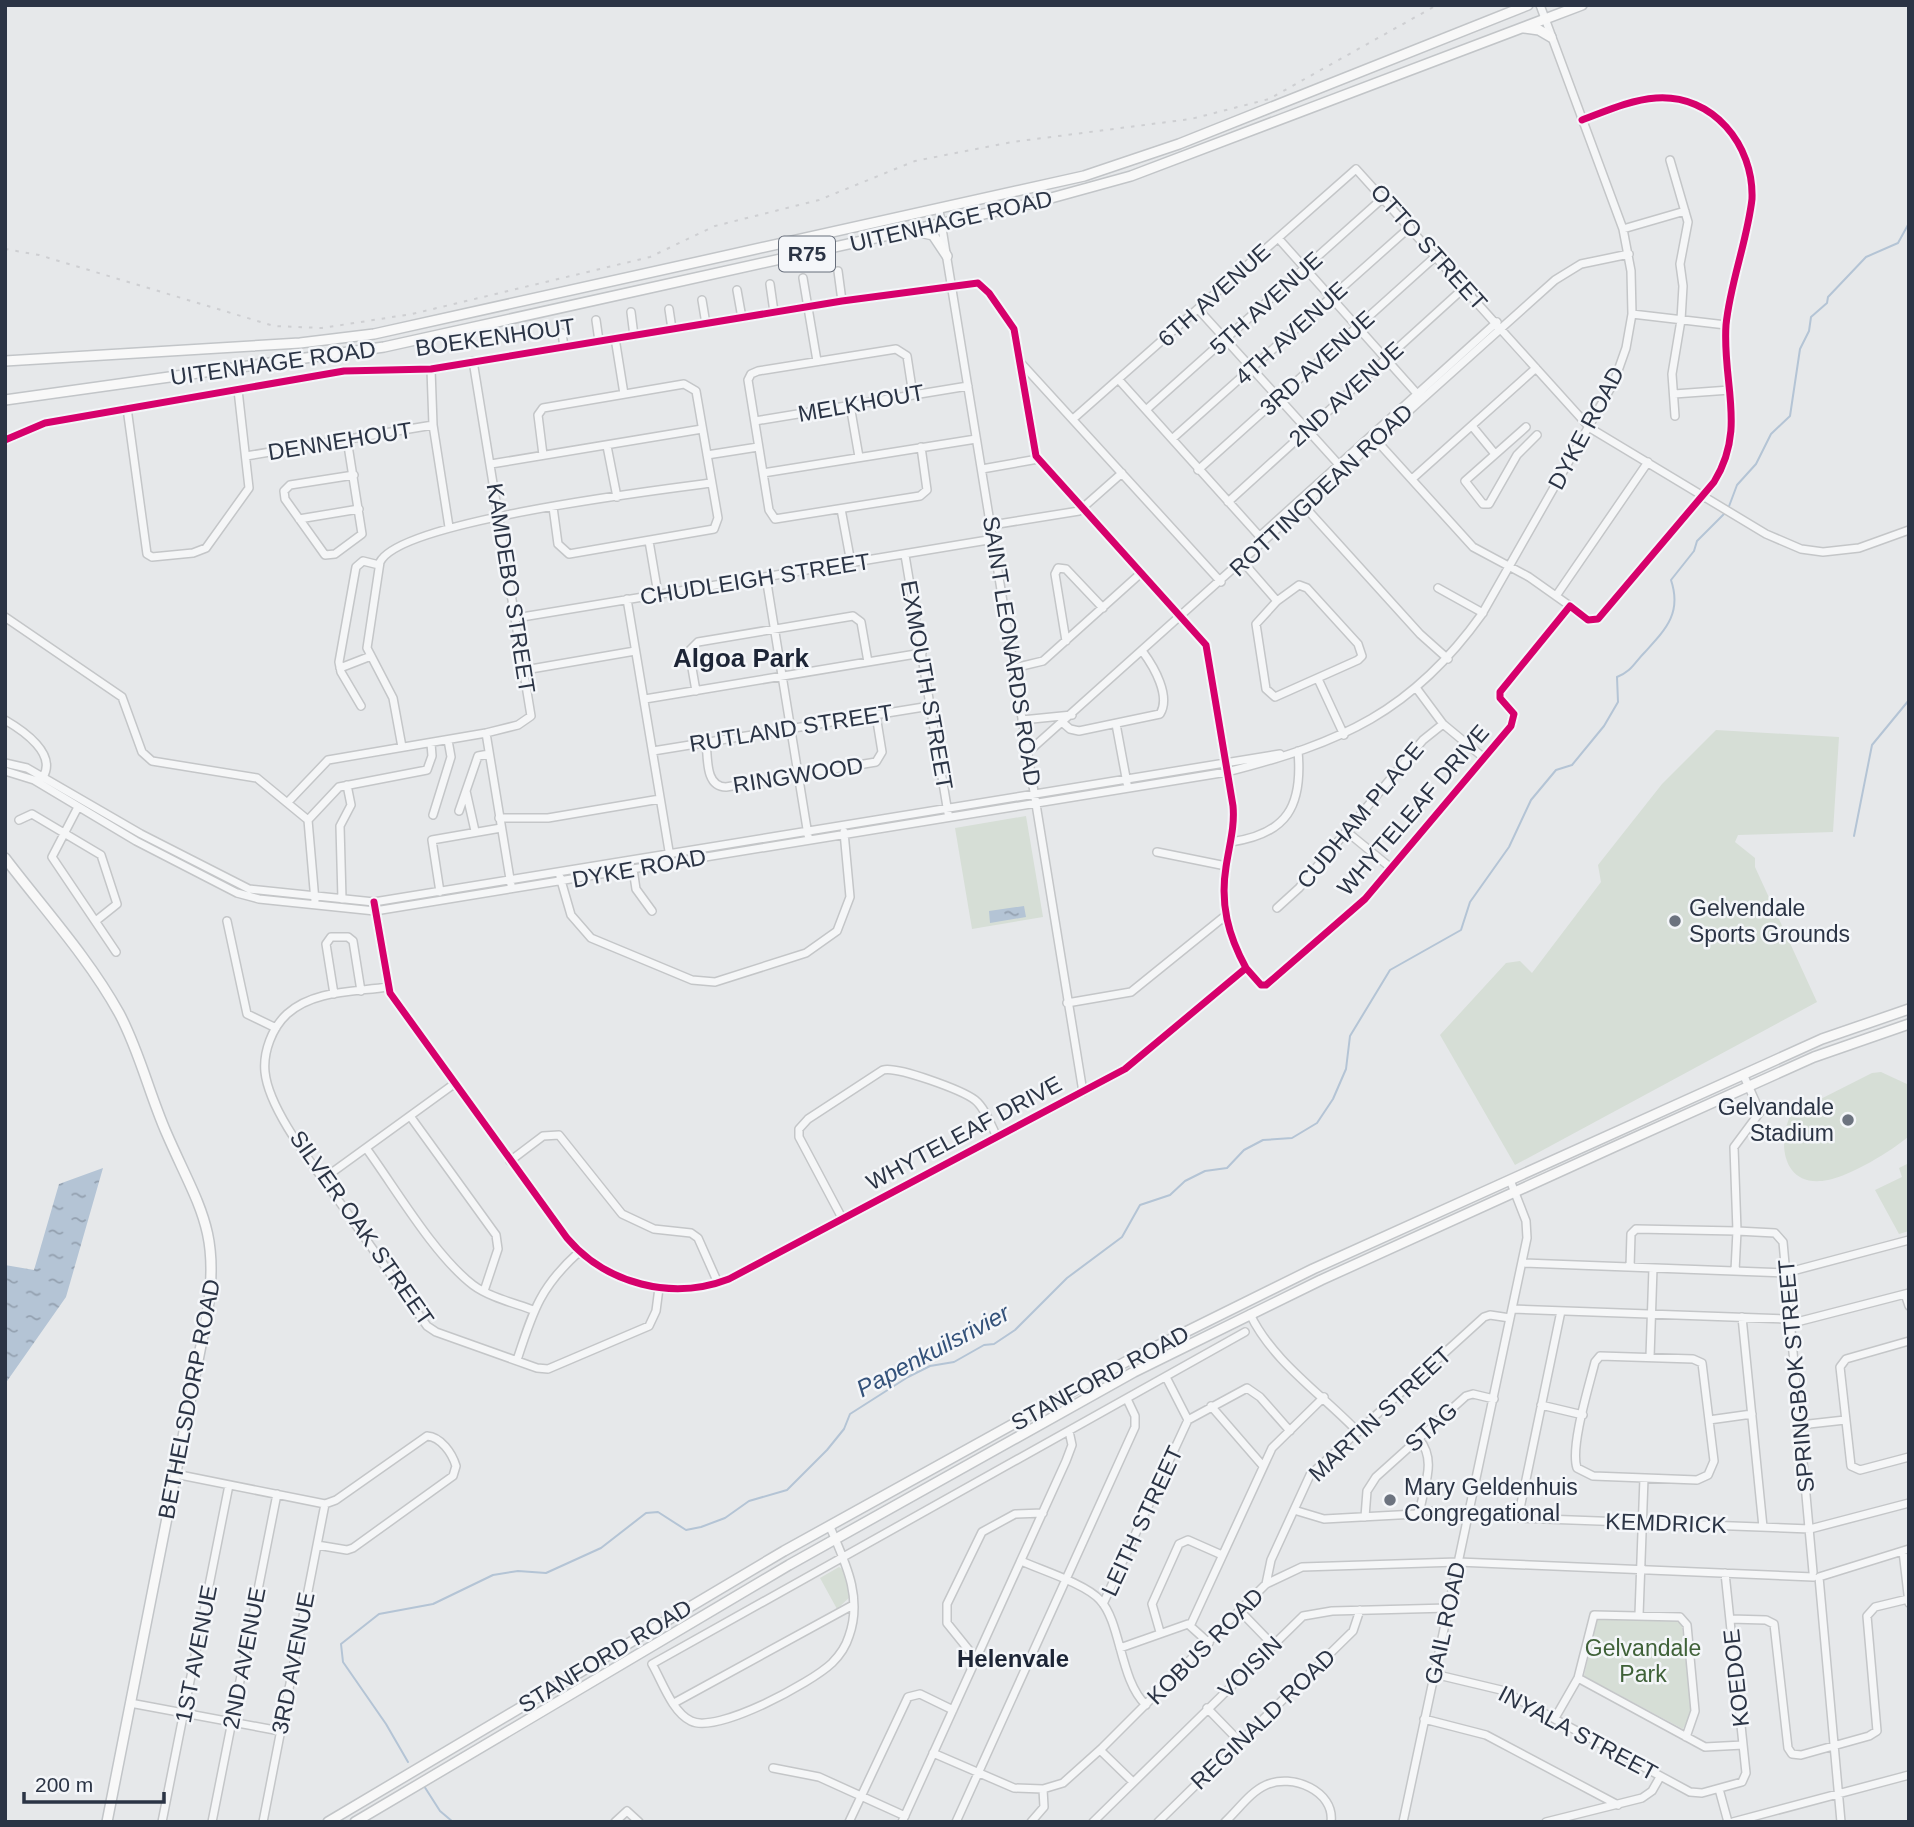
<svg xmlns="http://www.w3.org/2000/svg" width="1914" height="1827" viewBox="0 0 1914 1827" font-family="Helvetica,sans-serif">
<defs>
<pattern id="water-ripples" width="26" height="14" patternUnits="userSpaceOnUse" patternTransform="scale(1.75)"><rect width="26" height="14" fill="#b4c4d5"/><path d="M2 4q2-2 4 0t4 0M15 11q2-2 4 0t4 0" fill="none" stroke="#93a0af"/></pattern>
</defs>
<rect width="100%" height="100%" fill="#e6e8ea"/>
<path fill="#d6ded6" d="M 1716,730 L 1839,737 L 1833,832 L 1738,835 L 1735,842 L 1755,858 L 1755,867 L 1817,1002 L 1515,1165 L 1440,1035 L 1506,963 L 1520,961 L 1532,973 L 1601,882 L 1598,865 L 1662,784 Z
M 1026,816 L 1043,917 L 972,929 L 955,828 Z
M 1881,1072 L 1909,1085 L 1909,1136 C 1892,1151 1850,1176 1828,1180 C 1784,1189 1776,1145 1791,1114 L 1872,1073 Z
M 1909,1163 L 1909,1231 L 1899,1234 L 1875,1190 L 1902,1177 L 1899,1168 Z
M 839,1567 L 844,1570 L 851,1596 L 837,1609 L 820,1578 Z
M 1597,1618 L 1678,1621 L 1682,1624 L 1691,1713 L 1683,1729 L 1584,1676 Z"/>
<path fill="url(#water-ripples)" d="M 1024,906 L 1026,917 L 990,923 L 989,911 Z
M 103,1168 L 66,1297 L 5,1384 L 5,1265 L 34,1270 L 59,1184 Z"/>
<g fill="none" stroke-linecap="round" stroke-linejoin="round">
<path stroke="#b4c4d5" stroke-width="2" d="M 1728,509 L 1737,485 L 1756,464 L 1771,434 L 1790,416 L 1800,349 L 1809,331 L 1811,317 L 1827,303 L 1828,297 L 1866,257 L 1898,243 L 1909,223
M 1854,836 L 1872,745 L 1909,700
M 408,1762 L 386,1724 L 343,1662 L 341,1644 L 379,1614 L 433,1604 L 493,1575 L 518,1571 L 546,1573 L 601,1548 L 646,1513 L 658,1512 L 686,1530 L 701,1527 L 725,1518 L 749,1501 L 787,1490 L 827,1450 L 844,1429 L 850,1414 L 908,1377 L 930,1366 L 954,1362 L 984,1345 L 994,1344 L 1015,1330 L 1067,1278 L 1122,1237 L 1140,1205 L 1170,1195 L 1185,1181 L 1205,1171 L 1227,1168 L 1244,1150 L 1263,1140 L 1292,1138 L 1317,1123 L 1333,1099 L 1346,1069 L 1350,1036 L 1390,970 L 1461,930 L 1470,902 L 1509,847 L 1531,800 L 1556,770 L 1572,765 L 1604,726 L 1618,702 L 1617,677 C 1632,671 1634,663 1645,652 C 1666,629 1682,613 1671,580 L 1694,551 L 1697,541 L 1725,513
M 424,1786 L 440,1811 L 453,1822"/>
<defs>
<path id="minor" d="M 1670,160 L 1688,222 L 1680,264 L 1683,286 L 1681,320 L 1672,374 L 1675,416
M 939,210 L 1083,1092
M 1623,229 L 1685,211
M 1278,238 L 1420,397
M 838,271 L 842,301
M 803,278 L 817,361
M 770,284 L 774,312
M 737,290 L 742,318
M 702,300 L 706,324
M 669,309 L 672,329
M 1198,309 L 1341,467
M 631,312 L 634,336
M 1632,314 L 1726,325
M 596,320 L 599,341
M 562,333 L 564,347
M 615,338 L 624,394
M 1021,363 L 1221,582
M 431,369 L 433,425 L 449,527
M 1119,380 L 1262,539
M 1674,394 L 1730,390
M 913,395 L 907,356 L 896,349 L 758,371 L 751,374 L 748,380 L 769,510 L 775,519 L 920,496 L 927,490 L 921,447
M 850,405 L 859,457
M 127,408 L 147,554 L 152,557 L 193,553 L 206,548 L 249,488 L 238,390
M 1147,409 L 1384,197
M 1073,419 L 1356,169 L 1590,428 L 1766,534 L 1801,549 L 1823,552 L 1859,548 L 1909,530
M 755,421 L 968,386
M 1472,426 L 1495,454
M 1526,427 L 1465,481 L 1483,504 L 1489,504 L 1517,455 L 1537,435
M 347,439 L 362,534 L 335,554 L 325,555 L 285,499 L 284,491 L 290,485 L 354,475
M 1172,439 L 1410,227
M 5,440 L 45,423 L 344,371 L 431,369 L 842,301 L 978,283 L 989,293 L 1014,329 L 1036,456 L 1206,645 L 1233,806 C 1235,827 1229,846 1226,867 C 1220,904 1228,935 1246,968
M 1376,440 L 1473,547 L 1529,577 L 1570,606
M 607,446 L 617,497
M 543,455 L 538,415 L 543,408 L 684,384 L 696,391 L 718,518 L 714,529 L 569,554 L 558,544 L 553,507
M 707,455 L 758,447
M 246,456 L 433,425
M 491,464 L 702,429
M 982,469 L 1038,459
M 1198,470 L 1436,256
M 763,473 L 976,439
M 1412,479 L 1536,368
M 1228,502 L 1465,287
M 1304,506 L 1420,634 L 1448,659
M 841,509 L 851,563
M 299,519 L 359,509
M 992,525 L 1079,511 L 1122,473
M 1260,536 L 1497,322
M 649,541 L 658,594
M 905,555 L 948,813
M 1243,562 L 1277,601
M 766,577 L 808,835
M 1299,585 L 1307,588 L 1358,644 L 1362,656 L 1358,660 L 1275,697 L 1266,689 L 1256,624 L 1277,601 Z
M 1438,588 L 1483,613
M 1556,596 L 1648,462
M 627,599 L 670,857
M 5,617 L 122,697 L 142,752 L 152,761 L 257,778 L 308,820 L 315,901
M 516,618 L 994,539
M 1066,641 L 1055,574 L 1058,568 L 1066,569 L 1103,608
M 340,668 L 371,656
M 1014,668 L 1043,661 L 1141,573
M 525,670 L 635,651
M 1318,679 L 1344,735
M 1417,689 L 1443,724 L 1484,758
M 696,691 L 689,651 L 698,642 L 853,616 L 861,622 L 868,662
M 645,699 L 922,653
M 361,706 L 341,672 L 339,662 L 356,567 L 363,561 L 379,565
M 5,720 C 24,731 57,754 43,777
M 1022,720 L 1072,715
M 1063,723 L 1070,729 L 1079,731 L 1160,714 C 1171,696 1154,667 1143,652
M 1116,724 L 1127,783
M 486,733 L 511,885
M 706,742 C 708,758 705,787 726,787 L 876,762 L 882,752 L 876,715
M 402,747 L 393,698 L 367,648 L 380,562 C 400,521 658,490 711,483
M 653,751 L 930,706
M 1027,753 L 1555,280 L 1581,264 L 1629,254
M 5,763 L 27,768 L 141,834 L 249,889 L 374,902 L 1280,754
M 5,771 L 34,780 L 136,841 L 237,893 L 259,899 L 375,911 L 1227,772 C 1341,743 1412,712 1482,614 L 1614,382 L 1626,348 L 1632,314 L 1631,271 L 1623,229 L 1540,5
M 466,791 L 475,831
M 288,802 L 328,760 L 486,733 L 518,725 L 531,716 L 473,361
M 78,807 L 52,857 L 116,952
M 459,811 L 478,756 L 489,754
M 433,815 L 451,757 L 448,740
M 499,818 L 548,818 L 660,799
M 19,820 L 32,814 L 101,855 L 117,904 L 97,920
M 308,820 L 339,787 L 427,770 L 432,756 L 431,743
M 1346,831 L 1391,868
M 1231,842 C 1287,834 1303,806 1298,751
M 1157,852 L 1226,866
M 633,869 L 636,889 L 652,911
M 560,877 L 571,915 L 591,938 L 692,980 L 715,982 L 806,953 L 837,931 L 850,897 L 844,832
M 440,892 L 432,840 L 501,828
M 342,899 L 340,826 L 351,805 L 347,785
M 374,902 L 390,993 L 567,1238 C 606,1284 672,1301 729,1279 L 1125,1069 L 1246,968 L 1261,985 L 1266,985 L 1365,899 L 1511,726 L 1514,714 L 1500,698 L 1500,692 L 1570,606 L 1588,620 L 1598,619 L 1714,482 C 1747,429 1722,383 1726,325 C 1730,283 1747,242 1752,199 C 1754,145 1713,94 1656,98 C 1630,100 1606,111 1582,120
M 1277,908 L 1299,888 L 1423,740 L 1443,724
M 227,921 L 247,1014 L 276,1028
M 388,987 C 354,992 313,990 287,1014 C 272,1028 263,1052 265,1072 C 269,1112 318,1171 341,1204 C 370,1245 398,1285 427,1326 L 436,1332 L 537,1368 L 548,1369 L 649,1326 L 656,1311 L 659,1288
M 334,994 L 326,944 L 331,937 L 348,937 L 353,941 L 361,991
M 1067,1003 L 1131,992 L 1225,916
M 1743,1074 L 1760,1112 L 1734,1147 L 1737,1231 L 1775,1233 L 1783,1242 L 1813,1572
M 410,1116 L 496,1235 L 498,1249 L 484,1291
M 366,1148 C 396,1189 434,1255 473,1285 C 489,1297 514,1303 533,1310
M 510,1161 L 543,1136 L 559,1135 L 622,1214 L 654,1229 L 691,1233 L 698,1238 L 718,1283
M 323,1179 L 454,1084
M 842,1218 L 799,1137 L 799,1129 L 808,1119 L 883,1070 C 897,1066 962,1090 975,1100 C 985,1108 991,1125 997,1137
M 1523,1263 L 1785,1273 L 1909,1240
M 1630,1267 L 1631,1234 L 1636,1229 L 1737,1231 L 1735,1271
M 1905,1294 L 1909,1306
M 1512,1309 L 1788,1319
M 1250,1314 C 1272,1361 1323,1395 1358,1432
M 1742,1317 L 1763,1527
M 1789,1324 L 1909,1293
M 1909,1341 L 1846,1359 L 1840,1367 L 1851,1466 L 1860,1470 L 1909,1457
M 1600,1356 L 1693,1359 L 1702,1363 L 1714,1461 L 1708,1475 L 1697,1480 L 1593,1476 L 1577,1468 C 1570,1447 1589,1386 1595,1362 Z
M 1650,1357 L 1653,1268
M 517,1360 C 533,1311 540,1287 579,1252
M 1541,1405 L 1583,1415
M 1211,1406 L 1263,1466
M 1188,1420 L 1247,1388 L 1260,1397 L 1290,1431
M 1709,1420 L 1752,1414
M 1800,1425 L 1845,1420
M 175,1474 L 325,1504 L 336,1500 L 427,1436 C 441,1437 452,1453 456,1466 L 453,1476 L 353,1548 L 347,1550 L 317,1545
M 1294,1510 L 1324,1519 L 1416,1514 L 1420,1510 C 1424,1485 1437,1460 1419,1439
M 1420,1510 L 1468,1516 L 1810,1529 L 1909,1503
M 1365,1517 L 1367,1491 L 1376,1477 L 1466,1396 L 1473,1394 L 1494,1399
M 1518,1518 L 1561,1311
M 830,1527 C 845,1562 863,1597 849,1636 C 846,1646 840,1655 832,1663 C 811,1683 717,1734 691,1721 C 672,1712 662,1681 652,1664 L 1245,1332
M 1903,1551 L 1909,1603
M 1021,1561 C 1041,1570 1086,1584 1100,1600 C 1121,1622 1120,1681 1146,1705
M 1266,1584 L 1271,1560 L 1310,1475 L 1484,1317 L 1490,1315 L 1510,1318
M 1103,1604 L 1188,1420 L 1166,1377
M 1241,1612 L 1273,1645
M 1639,1615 L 1644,1478
M 1730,1619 L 1766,1620 L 1774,1624 L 1788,1748 L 1792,1754 L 1801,1755 L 1869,1736 L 1877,1731 L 1867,1616 L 1875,1607 L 1908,1599
M 1191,1624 L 1272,1448 L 1324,1397
M 1160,1632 L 1152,1604 L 1179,1544 L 1188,1540 L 1222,1555
M 1120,1648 L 1188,1624 L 1209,1643
M 976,1659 L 947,1623 L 947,1604 L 982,1532 L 1015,1514 L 1043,1513
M 1434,1674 L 1501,1690 L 1690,1792 L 1702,1793 L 1742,1782 L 1746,1773 L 1725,1573
M 1578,1678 L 1705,1747 L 1743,1745
M 130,1703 L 280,1731
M 674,1703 L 853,1605
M 1207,1708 L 1240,1742
M 1555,1718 L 1578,1678 L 1594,1615 L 1680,1617 L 1687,1625 L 1695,1711 L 1686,1737
M 1424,1719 L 1486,1735 L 1618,1805
M 1100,1750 L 1133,1782
M 933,1753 L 1014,1788 L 1043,1789 L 1063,1783 L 1102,1748 L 1266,1584 L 1302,1567 L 1458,1562 L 1813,1577
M 773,1768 L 819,1777 L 905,1816
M 1719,1789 L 1728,1822
M 162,1822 L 229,1485
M 212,1822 L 277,1494
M 263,1822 L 325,1504
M 615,1822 L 627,1811 L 639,1822
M 849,1822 L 908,1697 L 920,1694 L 953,1710
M 902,1822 L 1066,1461 L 1072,1445 L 1069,1431
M 956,1822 L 1135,1427 L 1135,1416 L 1127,1399
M 1031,1822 L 1044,1807 L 1043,1789
M 1093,1822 L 1303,1616 L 1332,1611 L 1449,1608
M 1158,1822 L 1353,1631 L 1360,1610
M 1225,1822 C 1238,1810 1250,1792 1266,1785 C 1292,1773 1335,1791 1331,1822
M 1403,1822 L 1527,1238 L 1526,1221 L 1510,1180
M 1546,1822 L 1642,1798 L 1652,1791 L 1660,1777
M 1733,1822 L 1909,1775
M 1841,1822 L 1819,1577 L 1909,1549"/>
<path id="major" d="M 1524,28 L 1539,30 L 1551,37
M 915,231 L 933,235 L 947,256
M 5,361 L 300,343 L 374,334 L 1084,176 L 1179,144 L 1528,5
M 5,400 L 384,347 L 1033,203 L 1131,176 L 1582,5
M 5,858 C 43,908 88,957 119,1013 C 139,1050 149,1093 166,1132 C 198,1206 221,1230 207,1315 L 107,1822
M 328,1822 L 784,1551 L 1129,1360 L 1313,1269 L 1822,1039 L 1909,1009
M 355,1822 L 789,1565 L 1134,1372 L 1321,1280 L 1616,1146 L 1814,1057 L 1909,1024"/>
</defs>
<use href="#minor" stroke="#c4c6c8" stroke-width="10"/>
<use href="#major" stroke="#c2c5c8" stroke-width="12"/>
<use href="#minor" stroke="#f5f6f7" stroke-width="7"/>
<use href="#major" stroke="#f8f8f8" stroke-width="9"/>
<path stroke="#cecfd2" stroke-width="2" stroke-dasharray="3.5 7" stroke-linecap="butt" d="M 5,249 L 39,255 L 274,326 L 322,328 L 412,314 L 650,257 L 715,226 L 819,200 L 915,161 L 1012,142 L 1191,119 L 1269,99 L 1437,5"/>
<defs>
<path id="cycleway" d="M 5,440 L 45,423 L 344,371 L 431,369 L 842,301 L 978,283 L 989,293 L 1014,329 L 1036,456 L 1206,645 L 1233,806 C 1235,827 1229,846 1226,867 C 1220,904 1228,935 1246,968
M 374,902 L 390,993 L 567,1238 C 606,1284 672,1301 729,1279 L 1125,1069 L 1246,968 L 1261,985 L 1266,985 L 1365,899 L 1511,726 L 1514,714 L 1500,698 L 1500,692 L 1570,606 L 1588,620 L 1598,619 L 1714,482 C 1747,429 1722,383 1726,325 C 1730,283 1747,242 1752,199 C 1754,145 1713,94 1656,98 C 1630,100 1606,111 1582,120"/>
</defs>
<use href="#cycleway" stroke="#f4f6f9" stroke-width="11"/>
<use href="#cycleway" stroke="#d6006c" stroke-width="7"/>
</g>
<g fill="#6c737f" stroke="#f4f6f9" stroke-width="2.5">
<circle cx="1675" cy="921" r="7"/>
<circle cx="1848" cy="1120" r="7"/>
<circle cx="1390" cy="1500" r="7"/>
</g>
<g text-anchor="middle" stroke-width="5" stroke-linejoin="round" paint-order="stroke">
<rect fill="#f4f6f9" stroke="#676e7b" stroke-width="2" x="779" y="236.5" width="56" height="35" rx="5"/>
<g font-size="21" font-weight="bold" fill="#2b3445">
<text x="807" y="261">R75</text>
</g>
<g font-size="23" fill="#2b3445" stroke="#f4f6f9">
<text transform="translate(951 221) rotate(-13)" y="8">UITENHAGE ROAD</text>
<text transform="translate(1429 247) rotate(48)" y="8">OTTO STREET</text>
<text transform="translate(1214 295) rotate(-42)" y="8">6TH AVENUE</text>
<text transform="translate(1266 303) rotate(-42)" y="8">5TH AVENUE</text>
<text transform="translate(1291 333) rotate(-42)" y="8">4TH AVENUE</text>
<text transform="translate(495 337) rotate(-8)" y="8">BOEKENHOUT</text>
<text transform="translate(273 363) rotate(-8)" y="8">UITENHAGE ROAD</text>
<text transform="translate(1317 363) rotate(-42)" y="8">3RD AVENUE</text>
<text transform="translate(1346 394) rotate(-42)" y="8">2ND AVENUE</text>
<text transform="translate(861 403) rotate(-10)" y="8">MELKHOUT</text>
<text transform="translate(1586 428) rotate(-62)" y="8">DYKE ROAD</text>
<text transform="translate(340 441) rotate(-9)" y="8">DENNEHOUT</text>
<text transform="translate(1321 490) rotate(-43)" y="8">ROTTINGDEAN ROAD</text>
<text transform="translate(755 579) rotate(-9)" y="8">CHUDLEIGH STREET</text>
<text transform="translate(511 588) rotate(81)" y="8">KAMDEBO STREET</text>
<text transform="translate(1012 651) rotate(81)" y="8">SAINT LEONARDS ROAD</text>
<text transform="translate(927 685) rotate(80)" y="8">EXMOUTH STREET</text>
<text transform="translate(791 728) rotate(-9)" y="8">RUTLAND STREET</text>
<text transform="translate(798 775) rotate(-9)" y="8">RINGWOOD</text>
<text transform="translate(1413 810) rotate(-49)" y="8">WHYTELEAF DRIVE</text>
<text transform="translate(1360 815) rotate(-50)" y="8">CUDHAM PLACE</text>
<text transform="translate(639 868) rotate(-10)" y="8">DYKE ROAD</text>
<text transform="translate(964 1133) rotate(-28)" y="8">WHYTELEAF DRIVE</text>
<text transform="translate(362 1228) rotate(55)" y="8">SILVER OAK STREET</text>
<text transform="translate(1796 1376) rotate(-95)" y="8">SPRINGBOK STREET</text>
<text transform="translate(1100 1378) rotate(-28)" y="8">STANFORD ROAD</text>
<text transform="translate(189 1399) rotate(-79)" y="8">BETHELSDORP ROAD</text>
<text transform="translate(1380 1414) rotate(-43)" y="8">MARTIN STREET</text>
<text transform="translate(1431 1427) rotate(-42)" y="8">STAG</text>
<text transform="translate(1142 1521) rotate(-65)" y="8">LEITH STREET</text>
<text transform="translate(1666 1523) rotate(2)" y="8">KEMDRICK</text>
<text transform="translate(1445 1623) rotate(-78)" y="8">GAIL ROAD</text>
<text transform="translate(1205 1646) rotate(-45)" y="8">KOBUS ROAD</text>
<text transform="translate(196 1654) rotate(-79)" y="8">1ST AVENUE</text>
<text transform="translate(605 1656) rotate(-31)" y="8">STANFORD ROAD</text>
<text transform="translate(244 1658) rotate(-79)" y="8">2ND AVENUE</text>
<text transform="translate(293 1663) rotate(-79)" y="8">3RD AVENUE</text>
<text transform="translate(1250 1667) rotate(-44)" y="8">VOISIN</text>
<text transform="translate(1736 1678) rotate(-96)" y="8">KOEDOE</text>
<text transform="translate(1263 1719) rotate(-44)" y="8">REGINALD ROAD</text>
<text transform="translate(1578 1733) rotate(28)" y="8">INYALA STREET</text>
</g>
<g font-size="23" fill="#2b3445" stroke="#f4f6f9" text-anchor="start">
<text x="1689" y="916">Gelvendale<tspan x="1689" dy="26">Sports Grounds</tspan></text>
<text x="1834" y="1115" text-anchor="end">Gelvandale<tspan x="1834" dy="26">Stadium</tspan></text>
<text x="1404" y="1495">Mary Geldenhuis<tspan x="1404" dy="26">Congregational</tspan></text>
</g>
<g font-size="23" fill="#3f6138" stroke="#f4f6f9">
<text x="1643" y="1656">Gelvandale<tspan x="1643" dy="26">Park</tspan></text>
</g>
<g font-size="24" font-style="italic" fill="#34527a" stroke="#f4f6f9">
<text transform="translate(933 1351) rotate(-28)" y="8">Papenkuilsrivier</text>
</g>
<g font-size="24" font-weight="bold" fill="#1d2536" stroke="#f4f6f9">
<text x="1013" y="1667">Helenvale</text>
</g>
<g font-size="26" font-weight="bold" fill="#1d2536" stroke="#f4f6f9">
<text x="741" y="667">Algoa Park</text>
</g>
</g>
<rect width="1914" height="1827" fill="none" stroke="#2b3445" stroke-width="14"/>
<path d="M24 1792v10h140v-10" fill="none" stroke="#2b3445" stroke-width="3.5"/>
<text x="35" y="1792" font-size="21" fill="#2b3445" stroke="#f4f6f9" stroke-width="5" paint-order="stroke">200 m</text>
</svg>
